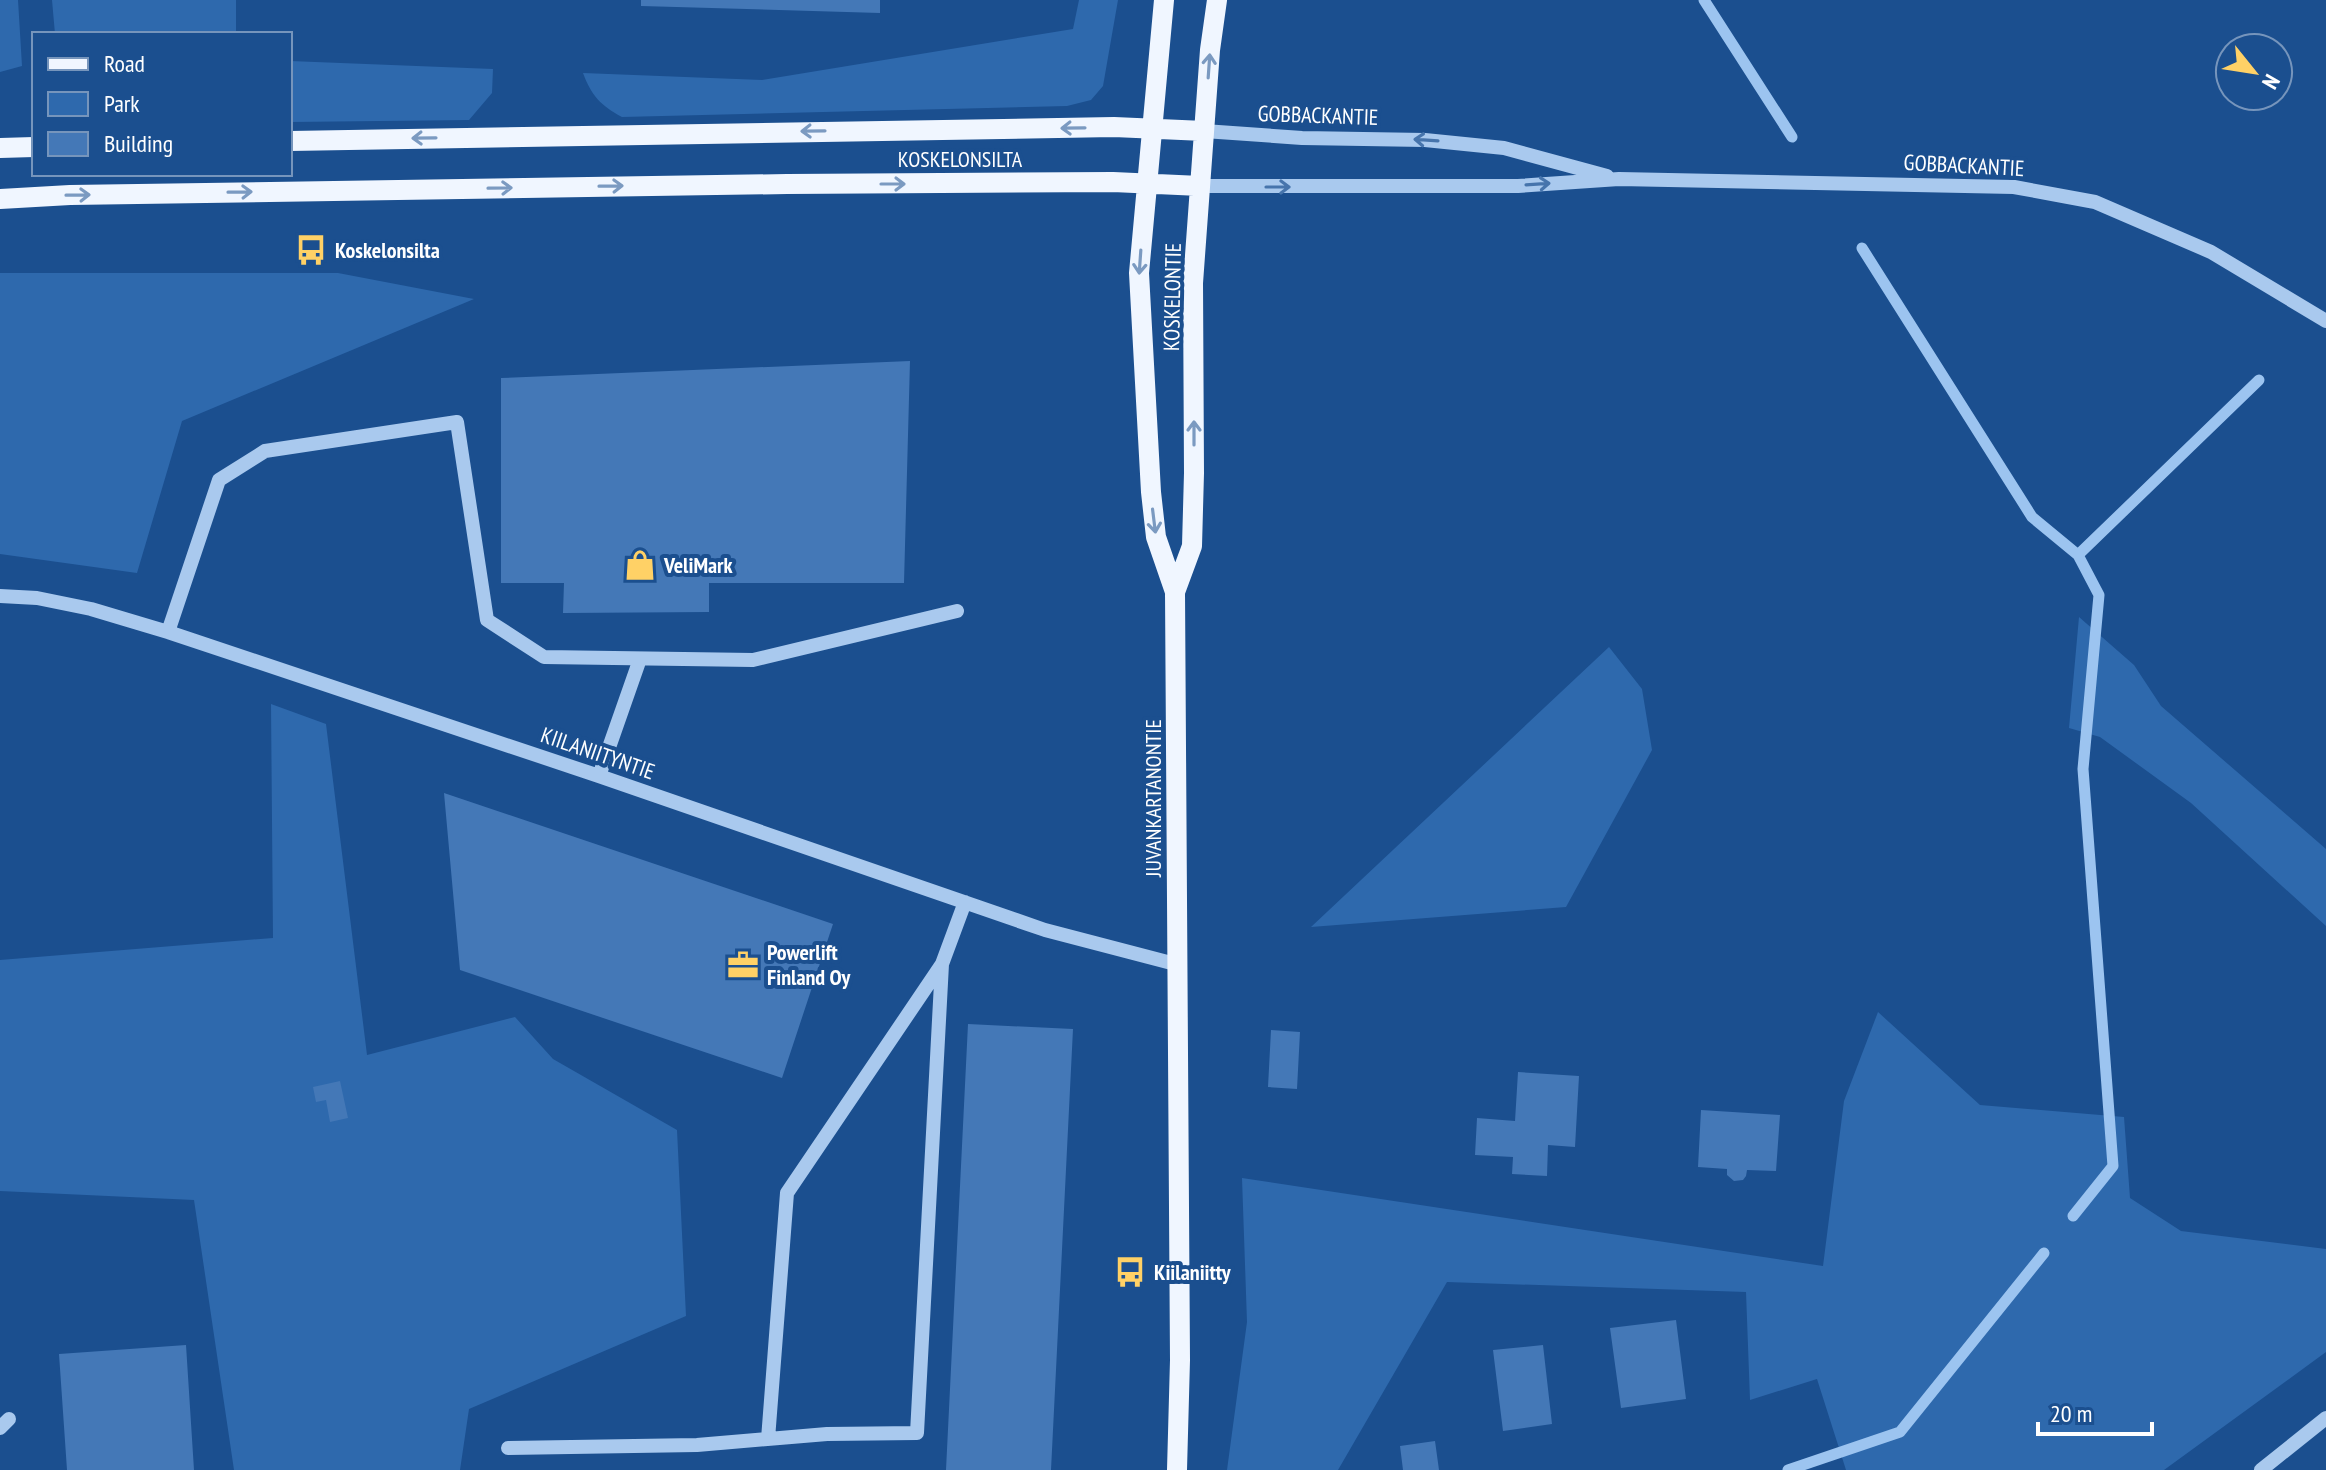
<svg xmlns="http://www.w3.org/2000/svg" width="2326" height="1470" viewBox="0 0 2326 1470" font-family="'PT Sans Narrow',sans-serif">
<rect width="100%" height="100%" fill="#1b4f8f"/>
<path fill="#2e69ad" d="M 0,0 L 18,0 L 22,66 L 0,72 Z
M 52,0 L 236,0 L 236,34 L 55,34 Z
M 1079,0 L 1118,0 L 1103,86 L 1091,100 L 1067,106 L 622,117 C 601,106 591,95 583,73 L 762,80 L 1073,29 Z
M 290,61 L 493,69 L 492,93 L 469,120 L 290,122 Z
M 0,273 L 338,273 L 474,299 L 182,421 L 137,573 L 0,554 Z
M 2079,617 L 2134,665 L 2161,706 L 2326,849 L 2326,926 L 2191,803 L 2100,737 L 2069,728 Z
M 1609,647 L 1642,689 L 1652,750 L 1566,907 L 1311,927 Z
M 271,704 L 326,724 L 367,1055 L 515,1017 L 553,1059 L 677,1130 L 686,1316 L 469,1409 L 460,1470 L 234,1470 L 194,1200 L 0,1191 L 0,960 L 273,938 Z
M 1878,1012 L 1980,1105 L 2124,1117 L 2130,1198 L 2181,1231 L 2326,1249 L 2326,1352 L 2164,1470 L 1846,1470 L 1817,1379 L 1750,1400 L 1746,1292 L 1447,1282 L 1338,1470 L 1227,1470 L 1247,1322 L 1242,1178 L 1823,1266 L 1844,1101 Z"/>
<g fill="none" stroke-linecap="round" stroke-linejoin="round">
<path stroke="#9cc4f0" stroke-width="11" d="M 1704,0 L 1792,137
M 1862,248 L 2032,517 L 2078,555
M 2073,1216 L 2113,1166 L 2083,769 L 2099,595 L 2078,555 L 2259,380
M 1788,1470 L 1900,1432 L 2044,1253"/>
</g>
<path fill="#4478b7" d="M 641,0 L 880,0 L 880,13 L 641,6 Z
M 910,361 L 904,583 L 709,583 L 709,612 L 563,613 L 564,583 L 501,583 L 501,378 Z
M 444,793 L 833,924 L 782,1078 L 460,970 Z
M 968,1024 L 1073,1029 L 1051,1470 L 946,1470 Z
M 1271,1030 L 1300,1032 L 1297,1089 L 1268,1087 Z
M 1518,1072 L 1579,1076 L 1575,1147 L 1548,1145 L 1547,1176 L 1512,1174 L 1513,1157 L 1475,1155 L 1477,1118 L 1515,1121 Z
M 340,1081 L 348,1118 L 330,1122 L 326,1100 L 316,1102 L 313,1087 Z
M 1701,1110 L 1780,1115 L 1776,1171 L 1747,1170 L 1746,1176 L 1743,1180 L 1734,1181 L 1727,1175 L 1727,1169 L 1698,1167 Z
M 1676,1320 L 1686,1399 L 1621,1408 L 1610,1328 Z
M 186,1345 L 194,1470 L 67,1470 L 59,1354 Z
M 1543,1345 L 1552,1424 L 1503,1431 L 1493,1350 Z
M 1435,1441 L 1439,1470 L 1403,1470 L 1400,1446 Z"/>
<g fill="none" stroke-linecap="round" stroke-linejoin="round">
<path stroke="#a9c9ee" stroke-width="14" d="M 1204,131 L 1302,138 L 1425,140 L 1504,148 L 1607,176
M 1200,186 L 1518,186 L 1619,179 L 2014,187 L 2095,202 L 2211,252 L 2326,321
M 0,596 L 37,598 L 91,609 L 168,632 L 599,776 L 1045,930 L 1179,965
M 168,632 L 219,480 L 265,451 L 457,422 L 487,620 L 544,657 L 753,660 L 957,611
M 599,776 L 640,659
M 0,1428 L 9,1419
M 768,1439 L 787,1193 L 942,964
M 508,1448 L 697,1445 L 827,1434 L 917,1433 L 942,964 L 965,902
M 2261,1470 L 2326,1418"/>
<path stroke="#f0f6ff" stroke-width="20" d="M 1164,0 L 1139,273 L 1151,492 L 1156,537 L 1175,592 L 1180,1360 L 1177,1470
M 290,141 L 1114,127 L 1204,131
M 0,148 L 34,147
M 0,199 L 70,195 L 787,184 L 1113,182 L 1200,186
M 1175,592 L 1192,546 L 1194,473 L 1193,283 L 1210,50 L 1217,0"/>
</g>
<defs><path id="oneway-shaft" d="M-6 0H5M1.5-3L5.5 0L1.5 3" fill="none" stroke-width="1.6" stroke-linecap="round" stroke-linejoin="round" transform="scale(2)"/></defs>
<g stroke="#7b9ac1">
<use href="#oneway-shaft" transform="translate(1209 66) rotate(-86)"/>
<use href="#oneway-shaft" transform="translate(1073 128) rotate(179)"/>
<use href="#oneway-shaft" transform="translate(813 131) rotate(179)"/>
<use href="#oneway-shaft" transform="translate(424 138) rotate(179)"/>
<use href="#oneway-shaft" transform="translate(893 184)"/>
<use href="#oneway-shaft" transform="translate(611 186) rotate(-1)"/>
<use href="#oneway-shaft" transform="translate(500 188) rotate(-1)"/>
<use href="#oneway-shaft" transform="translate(240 192) rotate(-1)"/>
<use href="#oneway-shaft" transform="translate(78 195) rotate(-1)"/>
<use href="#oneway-shaft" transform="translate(1140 262) rotate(94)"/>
<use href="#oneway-shaft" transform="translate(1194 433) rotate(-90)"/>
<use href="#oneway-shaft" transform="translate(1154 521) rotate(83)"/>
</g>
<g stroke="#4674ac">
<use href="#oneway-shaft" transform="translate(1426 140) rotate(-176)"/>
<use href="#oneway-shaft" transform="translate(1538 184) rotate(-4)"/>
<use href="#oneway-shaft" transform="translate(1278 187)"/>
</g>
<defs>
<symbol id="bus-bare" viewBox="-9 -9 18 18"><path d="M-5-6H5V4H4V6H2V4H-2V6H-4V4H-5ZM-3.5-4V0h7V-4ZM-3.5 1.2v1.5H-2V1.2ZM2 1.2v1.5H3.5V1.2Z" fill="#ffd166" stroke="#1b4f8f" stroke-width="2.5" paint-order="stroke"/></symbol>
<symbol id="shop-bare" viewBox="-9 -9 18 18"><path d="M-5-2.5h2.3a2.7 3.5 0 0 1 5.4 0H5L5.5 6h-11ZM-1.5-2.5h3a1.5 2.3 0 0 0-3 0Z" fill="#ffd166" stroke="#1b4f8f" stroke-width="2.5" paint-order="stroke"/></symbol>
<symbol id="office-bare" viewBox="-9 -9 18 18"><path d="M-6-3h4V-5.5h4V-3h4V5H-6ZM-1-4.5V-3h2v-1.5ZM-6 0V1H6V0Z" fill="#ffd166" stroke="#1b4f8f" stroke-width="2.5" paint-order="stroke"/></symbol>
</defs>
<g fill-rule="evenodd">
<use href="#bus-bare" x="289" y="228" width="44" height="44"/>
<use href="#shop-bare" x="618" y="543" width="44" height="44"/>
<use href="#office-bare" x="721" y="943" width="44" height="44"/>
<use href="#bus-bare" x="1108" y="1250" width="44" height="44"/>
</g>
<g text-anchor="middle" stroke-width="8" stroke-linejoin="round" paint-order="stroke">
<g font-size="22" fill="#fff" stroke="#1b4f8f">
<text transform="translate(1318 115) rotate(2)" y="8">GOBBACKANTIE</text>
<text x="960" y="167">KOSKELONSILTA</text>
<text transform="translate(1964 165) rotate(3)" y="8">GOBBACKANTIE</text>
<text transform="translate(1172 297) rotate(-89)" y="8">KOSKELONTIE</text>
<text transform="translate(598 753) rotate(19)" y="8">KIILANIITYNTIE</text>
<text transform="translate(1153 798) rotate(-90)" y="8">JUVANKARTANONTIE</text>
</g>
<g font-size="22" font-weight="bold" fill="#fff" stroke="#1b4f8f" text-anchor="start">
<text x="335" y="258">Koskelonsilta</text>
<text x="664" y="573">VeliMark</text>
<text x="767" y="960">Powerlift<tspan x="767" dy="25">Finland Oy</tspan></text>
<text x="1154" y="1280">Kiilaniitty</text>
</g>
</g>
<rect x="32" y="32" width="260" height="144" fill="#1b4f8f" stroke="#7695bc" stroke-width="2"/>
<rect x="48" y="58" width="40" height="12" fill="#f0f6ff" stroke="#7695bc" stroke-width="2"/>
<text x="104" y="72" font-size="24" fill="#ffffff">Road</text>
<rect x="48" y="92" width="40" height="24" fill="#2e69ad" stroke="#7695bc" stroke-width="2"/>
<text x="104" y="112" font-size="24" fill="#ffffff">Park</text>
<rect x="48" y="132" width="40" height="24" fill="#4478b7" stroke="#7695bc" stroke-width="2"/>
<text x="104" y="152" font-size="24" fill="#ffffff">Building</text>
<g transform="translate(2254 72) rotate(120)"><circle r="38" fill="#1b4f8f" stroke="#7695bc" stroke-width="2"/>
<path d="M0-6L14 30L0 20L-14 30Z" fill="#ffd166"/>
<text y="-12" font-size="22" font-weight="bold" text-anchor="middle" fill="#ffffff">N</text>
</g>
<path d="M2038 1422v12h114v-12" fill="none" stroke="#ffffff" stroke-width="4"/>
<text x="2050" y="1422" font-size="24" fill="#ffffff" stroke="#1b4f8f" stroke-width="6" paint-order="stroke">20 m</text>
</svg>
